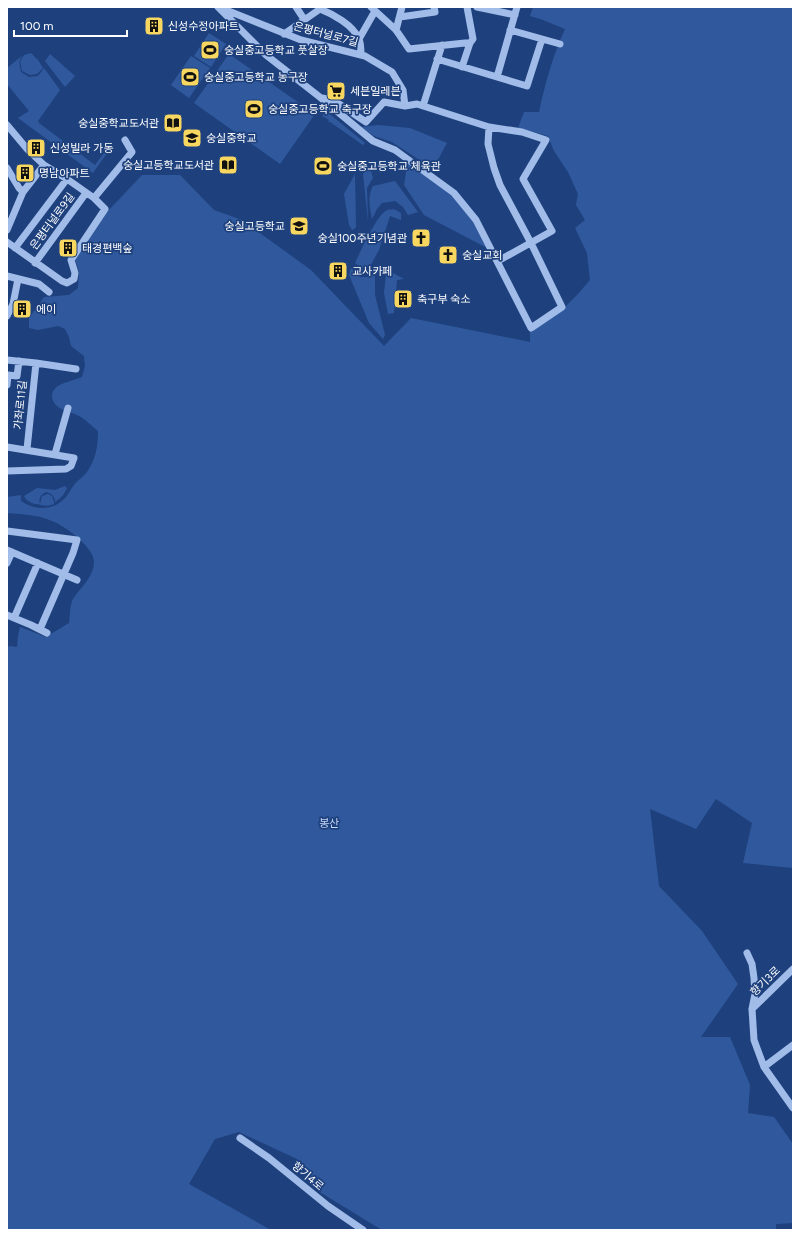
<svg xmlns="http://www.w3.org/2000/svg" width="800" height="1237" viewBox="0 0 800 1237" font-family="Figtree,'Noto Sans KR',sans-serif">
<rect width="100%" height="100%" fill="#1e417e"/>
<path fill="#30599d" d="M 533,7 L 793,7 L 793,868 L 743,863 L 752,823 L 716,799 L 696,829 L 650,809 L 659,886 L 702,931 L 738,984 L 701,1037 L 730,1037 L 750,1085 L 748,1113 L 774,1117 L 793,1144 L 793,1223 L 776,1224 L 776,1230 L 382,1230 L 318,1191 L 297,1159 L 239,1132 L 215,1139 L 189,1184 L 271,1230 L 7,1230 L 7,648 L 9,646 L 17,647 L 18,636 L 20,627 L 46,637 L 69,623 C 70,616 70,607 72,601 C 79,588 94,578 94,562 C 95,548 64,525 52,521 C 39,515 21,514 7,513 L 7,497 L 21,495 L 21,501 C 34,510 51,511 63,500 C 68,496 70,490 74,485 C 78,480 83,477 87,472 C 96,459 98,446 98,431 C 93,427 87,421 81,417 C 72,411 53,411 52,396 C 52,392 55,388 58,386 C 65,382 75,380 82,377 L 85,366 L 84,356 L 71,346 L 69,337 L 65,329 L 58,326 L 38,330 L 29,328 L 29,318 L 44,297 L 69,295 L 78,288 L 79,272 L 75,259 L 107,212 L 142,175 L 180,175 L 214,210 L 242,220 L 311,270 L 384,346 L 411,318 L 530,342 L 530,330 L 562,310 L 577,295 L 590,280 L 587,253 L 575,228 L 585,220 L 576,205 L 578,194 L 568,172 L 554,151 L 548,136 L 518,128 L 524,112 L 539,112 C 545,84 553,55 565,29 L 543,20 L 530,16 Z
M 209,33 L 226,44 L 211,67 L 194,56 Z
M 31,53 L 38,60 L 43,68 L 37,74 L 30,75 L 22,71 L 20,62 L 24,55 Z
M 50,54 L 75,76 L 65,87 L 45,61 Z
M 229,54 L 315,114 L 280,164 L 194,103 Z
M 22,56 L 19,62 L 21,72 L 29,77 L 38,76 L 44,68 L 60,90 L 38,121 L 39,123 L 95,165 L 110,145 L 107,153 L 93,173 L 18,118 L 29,111 L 7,84 L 7,68 Z
M 191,56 L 210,68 L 189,98 L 171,85 Z
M 326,111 L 365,143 L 363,145 L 330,122 L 328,122 L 329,120 L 322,116 Z
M 378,125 L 410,128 L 447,143 L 433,169 L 392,142 L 374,136 L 361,127 Z
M 403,157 L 451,194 L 476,222 L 489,249 L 424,215 L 404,185 L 406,172 Z
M 369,165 L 373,178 L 367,188 L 368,222 L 363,174 Z
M 355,174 L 356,227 L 354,229 L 352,230 L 349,225 L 344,194 Z
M 395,181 L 418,212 L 408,215 L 403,207 L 395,201 L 382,203 L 377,209 L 372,219 C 370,207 367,197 373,186 Z
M 394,209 L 401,213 L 401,220 L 390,216 L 379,250 L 367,272 L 363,272 L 360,267 L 355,263 C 361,251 376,216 387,210 C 389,209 391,210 394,209 Z
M 351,268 L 360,277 L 369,277 L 375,268 L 375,295 L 385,335 L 383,339 L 369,323 L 349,275 Z
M 393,273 L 404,279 L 397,280 L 394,313 L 388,314 L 384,293 L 386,274 Z
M 65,486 L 67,488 C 64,495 61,498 55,502 C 55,496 51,493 46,492 C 41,494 38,499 40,504 L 42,496 L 48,494 L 52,496 L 54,502 L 54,504 C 49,506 46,506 41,505 C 34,503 28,504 24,496 L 37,488 L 55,490 Z"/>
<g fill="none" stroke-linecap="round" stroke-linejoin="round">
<path stroke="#a1bce8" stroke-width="7" d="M 218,7 L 266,55 L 321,98 L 373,141 L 395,150 L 454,193 L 476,220 L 531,328 L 562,307 L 531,243 L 500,185 L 494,168 L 488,144 L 489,127
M 296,7 L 304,19
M 371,7 L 396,30 L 409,49 L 465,43 L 470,43
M 477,7 L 515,15
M 221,8 L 301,40 L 365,56 L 392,72 L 403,90 L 405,106
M 400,17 L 435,12 L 434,7
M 396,30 L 402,7
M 510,30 L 560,44
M 284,34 L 320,9 C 333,14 353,25 359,39 C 361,43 361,50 361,55
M 359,39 L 375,11
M 437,59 L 527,86 L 542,39
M 462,67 L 470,43 L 473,39 L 467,7
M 497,77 L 517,7
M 322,98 L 333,100 L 366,122 L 384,102 L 405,106 L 417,104 L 489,127 L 522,132 L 546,140 L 523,179 L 552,231 L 498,261
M 423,106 L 442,45
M 7,125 L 28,150 L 44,165 L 67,179 L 94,198 L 105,209 L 71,260 L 75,273 L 74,279 L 67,283 L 62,281 L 7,242
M 7,168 L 19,188 L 23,192
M 94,198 L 132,152 L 125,140
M 7,230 L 23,192 L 44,165
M 15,248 L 67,179
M 35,263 L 86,193
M 7,276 L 39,284 L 49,292
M 7,316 L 13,304 L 18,279
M 7,360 L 36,363 L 76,369
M 7,385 L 8,375 L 17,376 L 19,361
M 7,447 L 74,458 L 71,466 L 66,469 L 7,471
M 27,449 L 36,363
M 55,454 L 68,408
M 7,531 L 77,540 L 73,553 L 40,629
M 7,550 L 77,580
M 7,563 L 12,552
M 7,615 L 31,625 L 47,633
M 14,618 L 38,563
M 747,953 L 752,964 L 754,978 L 755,994 L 752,1009 L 754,1040 L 764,1067 L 793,1108
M 752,1009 L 793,969
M 764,1067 L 793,1045
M 240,1138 L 269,1158 L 328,1206 L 363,1230"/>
</g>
<defs>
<symbol id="building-square" viewBox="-11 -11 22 22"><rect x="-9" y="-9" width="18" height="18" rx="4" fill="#f7d760" stroke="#1e417e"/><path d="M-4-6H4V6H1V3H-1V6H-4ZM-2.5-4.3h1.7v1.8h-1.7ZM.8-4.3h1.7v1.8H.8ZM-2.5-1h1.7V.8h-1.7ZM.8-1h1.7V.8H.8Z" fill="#111"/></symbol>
<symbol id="stadium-square" viewBox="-11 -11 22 22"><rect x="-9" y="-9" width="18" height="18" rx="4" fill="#f7d760" stroke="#1e417e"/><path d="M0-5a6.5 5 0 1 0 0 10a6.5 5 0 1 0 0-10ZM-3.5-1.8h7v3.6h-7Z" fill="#111"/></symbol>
<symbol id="supermarket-square" viewBox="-11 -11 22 22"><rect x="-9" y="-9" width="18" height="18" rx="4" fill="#f7d760" stroke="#1e417e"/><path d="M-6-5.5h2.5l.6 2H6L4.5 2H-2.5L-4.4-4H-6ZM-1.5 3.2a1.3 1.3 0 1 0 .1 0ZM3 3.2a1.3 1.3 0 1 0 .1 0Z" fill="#111"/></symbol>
<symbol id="library-square" viewBox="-11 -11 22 22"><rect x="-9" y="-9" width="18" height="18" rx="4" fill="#f7d760" stroke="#1e417e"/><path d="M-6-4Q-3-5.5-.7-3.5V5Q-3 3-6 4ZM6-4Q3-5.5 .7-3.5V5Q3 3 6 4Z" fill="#111"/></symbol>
<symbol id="school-square" viewBox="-11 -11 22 22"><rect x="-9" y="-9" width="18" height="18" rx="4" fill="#f7d760" stroke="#1e417e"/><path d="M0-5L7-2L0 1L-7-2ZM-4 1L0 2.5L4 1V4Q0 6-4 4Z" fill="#111"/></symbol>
<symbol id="church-square" viewBox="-11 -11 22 22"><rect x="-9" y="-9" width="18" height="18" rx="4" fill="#f7d760" stroke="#1e417e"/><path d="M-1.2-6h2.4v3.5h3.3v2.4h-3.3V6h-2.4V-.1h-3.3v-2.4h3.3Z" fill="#111"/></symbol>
</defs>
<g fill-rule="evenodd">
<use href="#building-square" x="143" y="15" width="22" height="22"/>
<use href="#stadium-square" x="199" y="39" width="22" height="22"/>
<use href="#stadium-square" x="179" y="66" width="22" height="22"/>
<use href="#supermarket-square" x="325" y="80" width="22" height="22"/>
<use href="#stadium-square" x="243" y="98" width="22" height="22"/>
<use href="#library-square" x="162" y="112" width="22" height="22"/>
<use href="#school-square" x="181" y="127" width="22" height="22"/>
<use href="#building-square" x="25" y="137" width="22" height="22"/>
<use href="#library-square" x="217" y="154" width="22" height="22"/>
<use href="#stadium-square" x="312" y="155" width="22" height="22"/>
<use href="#building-square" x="14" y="162" width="22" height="22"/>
<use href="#school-square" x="288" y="215" width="22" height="22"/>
<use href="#church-square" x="410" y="227" width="22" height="22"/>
<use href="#building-square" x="57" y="237" width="22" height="22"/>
<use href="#church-square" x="437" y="244" width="22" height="22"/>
<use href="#building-square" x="327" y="260" width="22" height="22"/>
<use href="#building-square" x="392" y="288" width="22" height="22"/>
<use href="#building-square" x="11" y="298" width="22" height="22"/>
</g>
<g text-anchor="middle" stroke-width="3.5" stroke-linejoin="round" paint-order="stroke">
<g font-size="11" fill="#fff" stroke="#1e417e" text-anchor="start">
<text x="168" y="30">신성수정아파트</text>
<text x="224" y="54">숭실중고등학교 풋살장</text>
<text x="204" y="81">숭실중고등학교 농구장</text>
<text x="350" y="95">세븐일레븐</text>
<text x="268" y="113">숭실중고등학교 축구장</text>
<text x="159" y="127" text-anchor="end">숭실중학교도서관</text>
<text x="206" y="142">숭실중학교</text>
<text x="50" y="152">신성빌라 가동</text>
<text x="214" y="169" text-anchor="end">숭실고등학교도서관</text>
<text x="337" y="170">숭실중고등학교 체육관</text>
<text x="39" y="177">명남아파트</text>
<text x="285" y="230" text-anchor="end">숭실고등학교</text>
<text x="407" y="242" text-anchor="end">숭실100주년기념관</text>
<text x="82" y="252">태경편백숲</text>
<text x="462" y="259">숭실교회</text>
<text x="352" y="275">교사카페</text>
<text x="417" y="303">축구부 숙소</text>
<text x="36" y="313">에이</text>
</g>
<g font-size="11" fill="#fff" stroke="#1e417e">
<text transform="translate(326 34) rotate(15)" y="4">은평터널로7길</text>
<text transform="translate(52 221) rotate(-54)" y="4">은평터널로9길</text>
<text transform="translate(20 405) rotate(-84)" y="4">가좌로11길</text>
<text transform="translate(765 981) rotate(-44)" y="4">향기3로</text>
<text transform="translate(308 1176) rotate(40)" y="4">향기4로</text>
</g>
<g font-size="11" fill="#c5d7f6" stroke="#1e417e">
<text x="329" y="827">봉산</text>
</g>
</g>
<rect width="800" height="1237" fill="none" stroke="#ffffff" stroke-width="16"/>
<path d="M14 30v6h113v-6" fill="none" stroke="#ffffff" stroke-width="2"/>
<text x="20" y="30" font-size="12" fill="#ffffff" stroke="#1e417e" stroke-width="3" paint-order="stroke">100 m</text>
</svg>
